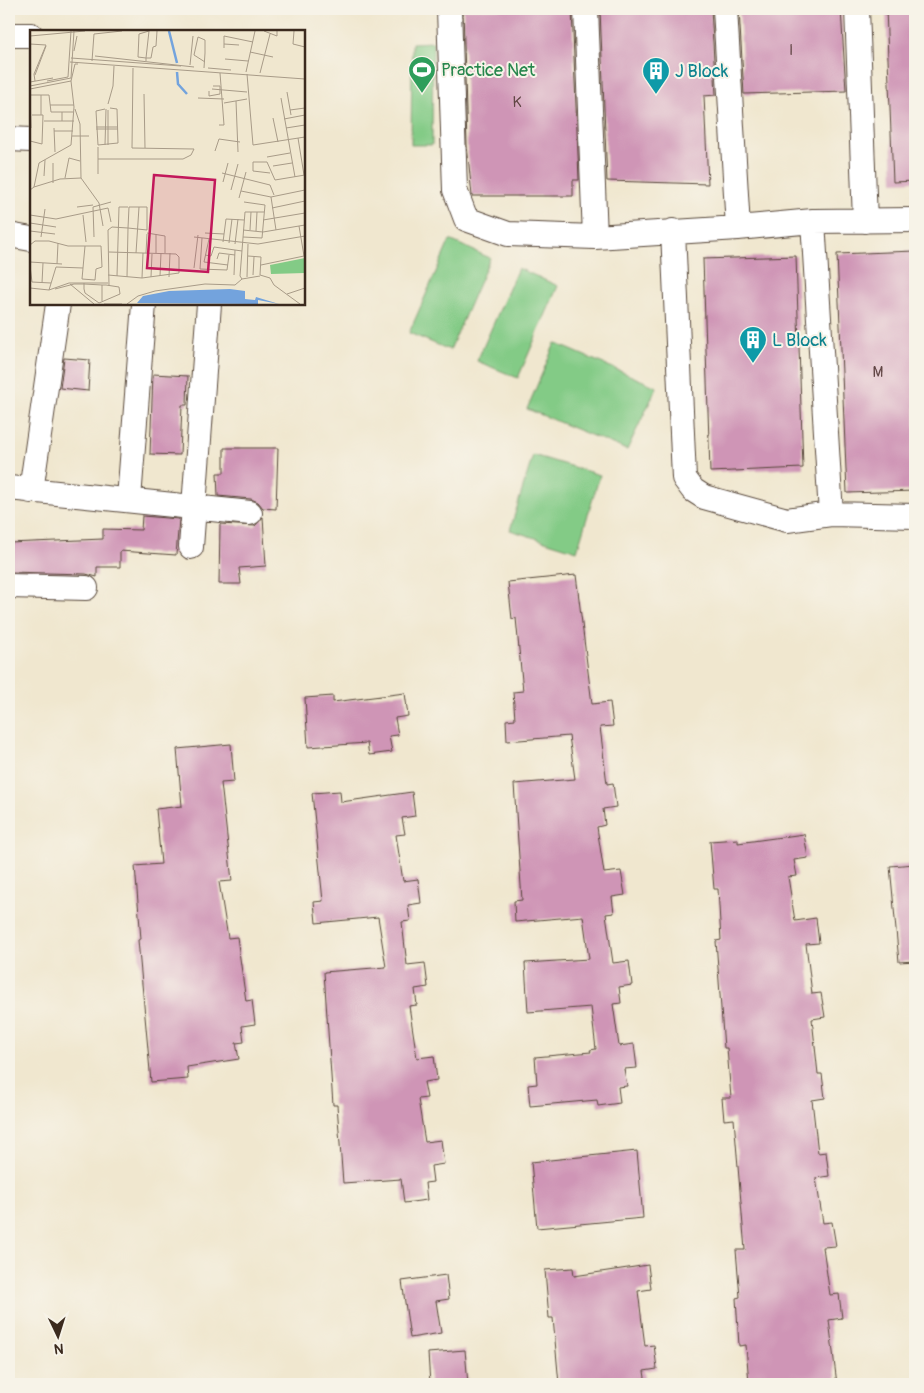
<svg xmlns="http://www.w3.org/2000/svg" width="924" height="1393" viewBox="0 0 924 1393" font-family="Pangolin,sans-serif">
<rect width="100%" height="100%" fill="#f7f3e8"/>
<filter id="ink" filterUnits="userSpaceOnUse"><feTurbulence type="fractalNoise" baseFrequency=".02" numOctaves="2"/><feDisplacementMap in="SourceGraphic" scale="10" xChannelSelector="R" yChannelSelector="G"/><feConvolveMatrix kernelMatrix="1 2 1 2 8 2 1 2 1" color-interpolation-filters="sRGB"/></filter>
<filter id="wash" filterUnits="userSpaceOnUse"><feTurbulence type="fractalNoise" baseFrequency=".0096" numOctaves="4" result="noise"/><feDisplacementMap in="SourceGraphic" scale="20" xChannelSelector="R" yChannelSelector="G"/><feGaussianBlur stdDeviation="1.12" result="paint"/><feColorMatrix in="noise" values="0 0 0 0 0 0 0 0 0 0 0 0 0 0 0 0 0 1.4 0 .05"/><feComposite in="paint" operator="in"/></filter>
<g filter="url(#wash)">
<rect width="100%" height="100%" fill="#f0e7cf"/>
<path fill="#83cb86" stroke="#5f7a52" d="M 433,42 L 432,145 L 411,145 L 412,43 Z
M 450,240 L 490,258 L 450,350 L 409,333 Z
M 518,268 L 558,286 L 518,378 L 477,361 Z
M 555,343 L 657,387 L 627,450 L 527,409 Z
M 533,455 L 600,475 L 577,551 L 510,530 Z"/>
<g id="blocks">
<path fill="#cf95b6" d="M 463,9 L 572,9 L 579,180 L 573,180 L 573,196 L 472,196 L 467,145 Z
M 600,9 L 711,9 L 716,95 L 704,96 L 708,184 L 607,181 Z
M 739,9 L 841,9 L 846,91 L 744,94 Z
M 886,9 L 915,9 L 915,181 L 893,182 Z
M 915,251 L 915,491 L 847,493 L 837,254 Z
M 796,256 L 803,468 L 710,472 L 703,259 Z
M 64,358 L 90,360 L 88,391 L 60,388 Z
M 153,374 L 188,376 L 187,405 L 182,405 L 180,455 L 150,454 Z
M 224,448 L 278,448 L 276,509 L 263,508 L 258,502 L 251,499 L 218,496 L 217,473 L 224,473 Z
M 142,516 L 179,519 L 176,555 L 120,551 L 120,567 L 97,567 L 97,577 L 86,574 L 9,572 L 9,543 L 103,539 L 103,529 L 141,530 Z
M 263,517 L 266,566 L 239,568 L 241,584 L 219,584 L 220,524 L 255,526 Z
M 576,575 L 592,704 L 610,702 L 613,726 L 600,727 L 607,784 L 613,783 L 616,807 L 603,809 L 605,825 L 597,827 L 604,873 L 621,871 L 625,895 L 612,897 L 614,913 L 606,914 L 613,963 L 629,961 L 632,985 L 619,987 L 621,1003 L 613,1004 L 619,1046 L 634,1044 L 637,1068 L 624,1069 L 627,1086 L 618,1087 L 620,1103 L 598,1106 L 597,1100 L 530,1106 L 528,1085 L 537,1084 L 535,1057 L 591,1052 L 590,1050 L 596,1049 L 591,1007 L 528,1012 L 525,963 L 589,959 L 583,916 L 515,922 L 514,901 L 522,900 L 514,784 L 575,779 L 569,736 L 507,741 L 506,720 L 515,719 L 513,692 L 523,691 L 516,618 L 512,619 L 508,582 Z
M 405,693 L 408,716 L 395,718 L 398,735 L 389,736 L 392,752 L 369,755 L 367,743 L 308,747 L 305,698 L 333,696 L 333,702 Z
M 231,744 L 234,782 L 221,783 L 232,881 L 219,882 L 228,938 L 237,937 L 246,1001 L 252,1000 L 255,1024 L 242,1026 L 244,1042 L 236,1043 L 239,1059 L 187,1067 L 188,1079 L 151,1082 L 138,940 L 141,939 L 135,866 L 161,864 L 156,809 L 182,806 L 177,749 Z
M 340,791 L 341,802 L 412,792 L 415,816 L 402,818 L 405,834 L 396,835 L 403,881 L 418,879 L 421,903 L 408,905 L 410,921 L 402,922 L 407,965 L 425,963 L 428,987 L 415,989 L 417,1005 L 409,1006 L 417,1058 L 434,1056 L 437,1080 L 424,1082 L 427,1098 L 418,1099 L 425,1142 L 441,1140 L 444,1164 L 431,1166 L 433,1182 L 425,1183 L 427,1200 L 404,1203 L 401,1179 L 343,1183 L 337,1105 L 333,1105 L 324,972 L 386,967 L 378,917 L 316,923 L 314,902 L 323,901 L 312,793 Z
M 804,834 L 808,858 L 794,860 L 797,876 L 788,877 L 795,921 L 816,918 L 819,943 L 806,944 L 812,994 L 821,993 L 825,1017 L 812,1019 L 818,1074 L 822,1074 L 825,1098 L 812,1100 L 818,1153 L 826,1152 L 829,1176 L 816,1178 L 823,1223 L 832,1222 L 836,1246 L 823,1247 L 830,1295 L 839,1294 L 842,1318 L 829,1320 L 837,1384 L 749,1384 L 746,1345 L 739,1346 L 736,1298 L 740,1297 L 736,1250 L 745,1250 L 734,1119 L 724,1120 L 722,1098 L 731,1098 L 727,1048 L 724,1048 L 716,941 L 721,940 L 718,889 L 714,889 L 710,841 L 738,839 L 738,843 Z
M 915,864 L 915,961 L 899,962 L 890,866 Z
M 637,1151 L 643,1218 L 537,1228 L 531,1162 Z
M 648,1265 L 651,1289 L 638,1291 L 645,1346 L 654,1345 L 657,1369 L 644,1371 L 646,1384 L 559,1384 L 553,1318 L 549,1318 L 545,1270 L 573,1268 L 574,1276 Z
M 446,1275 L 449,1299 L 436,1301 L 441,1333 L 410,1338 L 402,1281 Z
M 465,1350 L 468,1384 L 430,1384 L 428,1353 Z"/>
</g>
</g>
<g filter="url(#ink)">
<use href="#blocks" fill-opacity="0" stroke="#564639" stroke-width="1"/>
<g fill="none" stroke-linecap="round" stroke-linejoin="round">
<defs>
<path id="street" d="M 449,9 L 455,190 L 466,219 L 508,234 L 595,237 L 738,228 L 813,221 L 915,220
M 586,9 L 595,237
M 725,9 L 738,228
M 857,9 L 865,221
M 9,35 L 31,35
M 9,139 L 31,140
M 813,221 L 831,514
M 673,231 L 684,478 L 693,490 L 704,497 L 787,520 L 831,514 L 915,516
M 9,235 L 31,239
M 9,488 L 250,513
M 31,491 L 58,304
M 129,499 L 144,304
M 191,547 L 209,304
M 9,586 L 86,588"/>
</defs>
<use href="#street" stroke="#564639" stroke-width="26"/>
<use href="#street" stroke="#fff" stroke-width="24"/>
</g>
</g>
<defs>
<symbol id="stadium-pin" viewBox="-11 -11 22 30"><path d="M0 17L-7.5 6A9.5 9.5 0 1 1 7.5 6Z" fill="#2e9e5b" stroke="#f7f3e8"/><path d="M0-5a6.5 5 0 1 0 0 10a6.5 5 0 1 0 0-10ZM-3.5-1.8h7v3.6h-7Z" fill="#fff"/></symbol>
<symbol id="building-pin" viewBox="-11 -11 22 30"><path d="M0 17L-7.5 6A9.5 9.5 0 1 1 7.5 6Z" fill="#0f9aa8" stroke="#f7f3e8"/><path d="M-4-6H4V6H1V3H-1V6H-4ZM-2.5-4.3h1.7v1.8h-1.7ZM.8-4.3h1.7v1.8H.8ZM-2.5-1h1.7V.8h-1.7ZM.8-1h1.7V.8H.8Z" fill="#fff"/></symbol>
</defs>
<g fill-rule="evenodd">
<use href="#stadium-pin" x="406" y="54" width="32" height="43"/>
<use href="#building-pin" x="640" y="55" width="32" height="43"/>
<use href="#building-pin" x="737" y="324" width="32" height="43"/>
</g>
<g text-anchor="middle" stroke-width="4" stroke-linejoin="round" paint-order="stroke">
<g font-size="15" fill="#604544">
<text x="791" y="55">I</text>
<text x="517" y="107">K</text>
<text x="878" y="377">M</text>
</g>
<g font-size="18" fill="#27864d" stroke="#f7f3e8" text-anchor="start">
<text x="441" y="76">Practice Net</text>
</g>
<g font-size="18" fill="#0d838f" stroke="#f7f3e8" text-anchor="start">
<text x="675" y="77">J Block</text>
<text x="772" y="346">L Block</text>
</g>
</g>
<g transform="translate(30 30)">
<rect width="275" height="275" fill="#f0e7cf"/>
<path d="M 275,228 L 275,243 L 241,244 L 240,235 Z" fill="#83cb86"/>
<path d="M 200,259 L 215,261 L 215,269 L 225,270 L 226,267 L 249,274 L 228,270 L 228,274 L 107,273 L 113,266 L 139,261 Z" fill="#73a3dd"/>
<path fill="none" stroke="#73a3dd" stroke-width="2.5" d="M 139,1 L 147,33M 147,42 L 148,54 L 157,64"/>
<path fill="none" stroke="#a89b88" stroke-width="1" d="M 234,1 L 247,6 L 247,1M 264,1 L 263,14 L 275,17M 0,6 L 55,1M 0,14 L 16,15M 194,14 L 209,15M 194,18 L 194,6 L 223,12M 44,21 L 47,6M 220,22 L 243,27M 65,26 L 164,37M 41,28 L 151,36M 195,29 L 218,31M 62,31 L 64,4 L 92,1M 116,31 L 116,28 L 119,1 L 109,4 L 108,27 L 116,28 L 121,28 L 123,17 L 126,16 L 127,1M 40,32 L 275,49M 160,35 L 163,6M 174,38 L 175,23 L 175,10 L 168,7 L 164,25 L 175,32M 178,38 L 201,40M 216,42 L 225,1M 230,43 L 240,4M 217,44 L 223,115 L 275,107M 5,45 L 16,16M 5,51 L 4,44 L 16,15M 17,51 L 38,47 L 41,1M 0,52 L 23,48M 0,56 L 41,48 L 44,1M 0,59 L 41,51 L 45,34 L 48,34M 182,59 L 217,62M 179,61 L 179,66 L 190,64 L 190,56 L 183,56M 257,62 L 261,85M 114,64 L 115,118M 11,65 L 11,85M 168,68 L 194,69M 251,68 L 265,147M 206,71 L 208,122M 194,73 L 217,69M 78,74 L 83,56 L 84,36M 20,75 L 44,75M 45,79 L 50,94 L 51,148 L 69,173 L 73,196M 75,79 L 66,81 L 68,115 L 88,113 L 87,79 L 80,78M 260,80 L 275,78M 32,82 L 32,91 L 44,91M 243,88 L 248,112M 254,89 L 275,85M 14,91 L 32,91M 189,95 L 194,95 L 190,43M 66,97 L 87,97M 1,98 L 0,65 L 19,65 L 21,82 L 43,82M 24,98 L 25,122M 256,98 L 275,95M 66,99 L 88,99M 24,101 L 43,101M 42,106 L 59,106M 268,108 L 274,145M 0,111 L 12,114 L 13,85 L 2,85M 75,115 L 76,79M 78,115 L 78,80M 185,121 L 189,109 L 210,112M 237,127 L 260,123M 68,129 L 153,129 L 161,125 L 164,119 L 102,118 L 103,38M 243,136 L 262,133M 192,143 L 240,155 L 244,165M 240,143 L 223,141 L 223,132 L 237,132 L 245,150 L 275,145M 68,144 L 68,117M 14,146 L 15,130M 35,148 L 39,128 L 50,131M 193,152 L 198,133M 23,153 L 23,133M 4,157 L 30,149 L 51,148M 0,160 L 4,157 L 9,133 L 41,115 L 44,77 L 41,51M 201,160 L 208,134M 211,161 L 241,167 L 275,160M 241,167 L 246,200M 209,168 L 216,142M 47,177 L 63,175M 242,178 L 275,171M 0,185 L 26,189 L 78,178 L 81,192M 53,185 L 56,212M 233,190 L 275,183M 0,193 L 26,197M 213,200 L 233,202 L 275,195M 220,200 L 221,182M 0,201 L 25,204M 226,201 L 227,182M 117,203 L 135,206 L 135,223M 175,203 L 194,204M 11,207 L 15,179M 64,207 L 63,177 L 81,172M 164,207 L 228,214 L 275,206M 213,207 L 232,208 L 235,175 L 214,172M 172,208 L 170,239 L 197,240 L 199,225M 179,209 L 174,232 L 198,235M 193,212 L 196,189 L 214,190M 199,213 L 202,189M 205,214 L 208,189M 0,215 L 5,211 L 19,211 L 38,216 L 71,216 L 72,237 L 66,239 L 65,250 L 52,249 L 55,216M 106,223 L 109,177M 116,223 L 117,204M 126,223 L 126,204M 175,225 L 181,226 L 184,217 L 212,221M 218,226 L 231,227 L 230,245 L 240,248 L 244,255 L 270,274M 187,229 L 189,223 L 205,225M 0,232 L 32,234M 27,234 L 28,213M 231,235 L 274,226 L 269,196M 0,236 L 2,252 L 21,253M 164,238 L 168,205M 78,245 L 112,248 L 149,243 L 149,227 L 146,224 L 79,222M 204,245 L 205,220M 223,245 L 224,227M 87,246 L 89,177 L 98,177M 130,246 L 131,223M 230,246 L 212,249 L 210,246 L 215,182 L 234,182M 121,247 L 122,224M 139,247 L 140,223M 217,247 L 218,214M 112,248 L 113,223M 12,253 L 13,233M 40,254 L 64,274M 72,255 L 72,271M 79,256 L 78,200 L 82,197 L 98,198 L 117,200 L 117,177 L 99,177 L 98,198 L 97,247M 0,258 L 19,260 L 39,253 L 78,253M 25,259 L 44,254 L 54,254 L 72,255 L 76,255 L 89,257 L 90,264 L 69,273 L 55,263 L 54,259 L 54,253M 19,260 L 26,237 L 53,238M 257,264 L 275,258M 74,274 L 92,274M 97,274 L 108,266 L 125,261 L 175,254 L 205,255 L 212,249"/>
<path fill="#c2185b" fill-opacity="0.15" stroke="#c2185b" stroke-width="2.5" d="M 124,145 L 185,150 L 178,242 L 117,238 Z"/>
<rect width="275" height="275" fill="none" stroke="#3b2a1e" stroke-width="2.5"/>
</g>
<rect width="924" height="1393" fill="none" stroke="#f7f3e8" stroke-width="30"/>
<g transform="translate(58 1336) rotate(176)" stroke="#f7f3e8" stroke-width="4" paint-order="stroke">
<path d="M0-4L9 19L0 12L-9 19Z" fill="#3b2a1e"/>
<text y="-8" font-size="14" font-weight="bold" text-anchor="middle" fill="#3b2a1e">N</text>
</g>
</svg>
